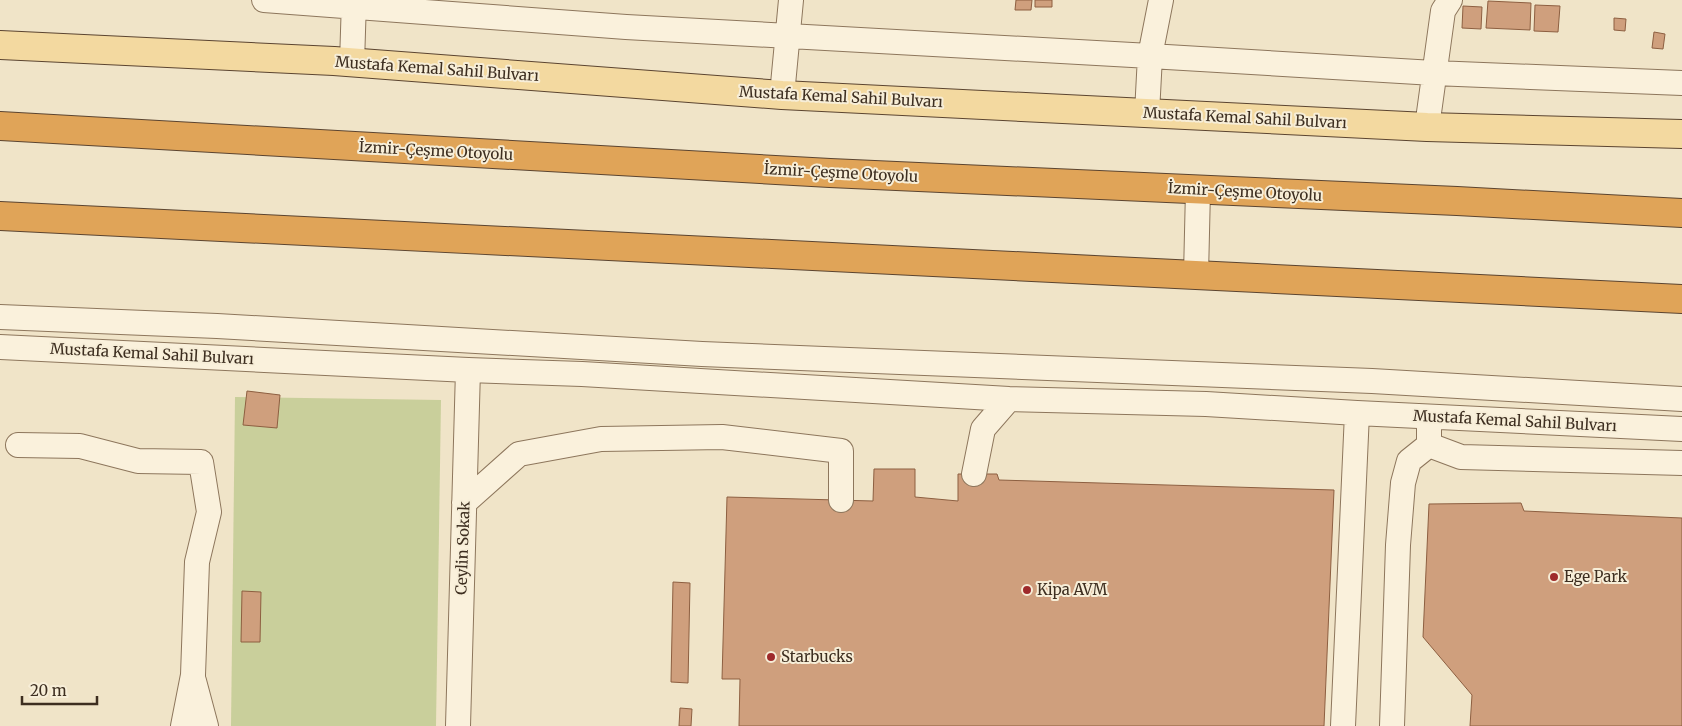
<svg xmlns="http://www.w3.org/2000/svg" width="1682" height="726" viewBox="0 0 1682 726" font-family="Merriweather,serif">
<rect width="100%" height="100%" fill="#f0e4c8"/>
<path fill="#c9cf9b" d="M 235,397 L 441,400 L 436,726 L 231,726 Z"/>
<path fill="#cf9f7d" stroke="#8d5f41" d="M 1016,0 L 1032,0 L 1031,10 L 1015,10 Z
M 1035,0 L 1052,0 L 1052,7 L 1035,7 Z
M 1488,1 L 1531,3 L 1530,30 L 1486,28 Z
M 1535,5 L 1560,6 L 1558,32 L 1534,31 Z
M 1463,6 L 1482,7 L 1481,29 L 1462,28 Z
M 1614,18 L 1626,19 L 1625,31 L 1614,30 Z
M 1654,32 L 1665,34 L 1663,49 L 1652,48 Z
M 247,391 L 280,395 L 277,428 L 243,425 Z
M 874,469 L 915,469 L 915,497 L 958,501 L 958,474 L 997,474 L 999,480 L 1334,490 L 1324,726 L 739,726 L 740,679 L 722,679 L 727,497 L 873,501 Z
M 1521,503 L 1524,511 L 1682,518 L 1682,726 L 1470,726 L 1472,695 L 1423,637 L 1429,504 Z
M 673,582 L 690,583 L 688,683 L 671,682 Z
M 242,591 L 261,592 L 260,642 L 241,642 Z
M 680,708 L 692,709 L 691,726 L 679,726 Z"/>
<g fill="none" stroke-linecap="round" stroke-linejoin="round">
<defs>
<path id="minor" d="M 264,0 L 626,27 L 1150,56 L 1434,73 L 1682,83
M 352,63 L 354,0
M 782,95 L 791,0
M 1147,113 L 1150,56 L 1161,0
M 1427,127 L 1443,11 L 1450,0
M 1196,275 L 1198,190
M 0,317 L 217,326 L 702,354 L 1372,381 L 1682,399
M 0,347 L 468,370 L 582,374 L 1009,399 L 1206,404 L 1357,413 L 1682,429
M 18,445 L 80,446 L 138,461 L 201,462 L 209,512 L 197,562 L 193,675 L 183,726
M 1429,445 L 1461,457 L 1682,463
M 974,474 L 983,429 L 1009,399
M 464,503 L 519,454 L 601,439 L 722,437 L 841,451 L 841,500
M 194,681 L 206,726
M 458,726 L 468,370
M 1343,726 L 1357,413
M 1392,726 L 1398,545 L 1403,483 L 1409,461 L 1429,445 L 1429,417"/>
<path id="major" d="M 0,45 L 334,61 L 782,95 L 1427,127 L 1682,134"/>
<path id="highway" d="M 0,126 L 830,173 L 1457,201 L 1682,213
M 0,216 L 1682,299"/>
</defs>
<use href="#minor" stroke="#8d765c" stroke-width="26"/>
<use href="#major" stroke="#5b4430" stroke-width="30"/>
<use href="#highway" stroke="#5b4430" stroke-width="30"/>
<use href="#minor" stroke="#faf1dc" stroke-width="24"/>
<use href="#major" stroke="#f3d9a0" stroke-width="28"/>
<use href="#highway" stroke="#e0a458" stroke-width="28"/>
</g>
<g fill="#9e2a2b" stroke="#f7eed8" stroke-width="2">
<circle cx="1554" cy="577" r="5"/>
<circle cx="1027" cy="590" r="5"/>
<circle cx="771" cy="657" r="5"/>
</g>
<g text-anchor="middle" stroke-width="4" stroke-linejoin="round" paint-order="stroke">
<g font-size="15" fill="#3d2e20" stroke="#f7eed8">
<text transform="translate(437 69) rotate(4)" y="5">Mustafa Kemal Sahil Bulvarı</text>
<text transform="translate(841 97) rotate(3)" y="5">Mustafa Kemal Sahil Bulvarı</text>
<text transform="translate(1245 118) rotate(3)" y="5">Mustafa Kemal Sahil Bulvarı</text>
<text transform="translate(436 151) rotate(3)" y="5">İzmir-Çeşme Otoyolu</text>
<text transform="translate(841 173) rotate(3)" y="5">İzmir-Çeşme Otoyolu</text>
<text transform="translate(1245 192) rotate(3)" y="5">İzmir-Çeşme Otoyolu</text>
<text transform="translate(152 354) rotate(3)" y="5">Mustafa Kemal Sahil Bulvarı</text>
<text transform="translate(1515 421) rotate(3)" y="5">Mustafa Kemal Sahil Bulvarı</text>
<text transform="translate(463 548) rotate(-88)" y="5">Ceylin Sokak</text>
</g>
<g font-size="15" fill="#3d2e20" stroke="#f7eed8" text-anchor="start">
<text x="1564" y="582">Ege Park</text>
<text x="1037" y="595">Kipa AVM</text>
<text x="781" y="662">Starbucks</text>
</g>
</g>
<path d="M22 696v8h75v-8" fill="none" stroke="#3d2e20" stroke-width="2.5"/>
<text x="30" y="696" font-size="15" fill="#3d2e20" stroke="#f7eed8" stroke-width="4" paint-order="stroke">20 m</text>
</svg>
